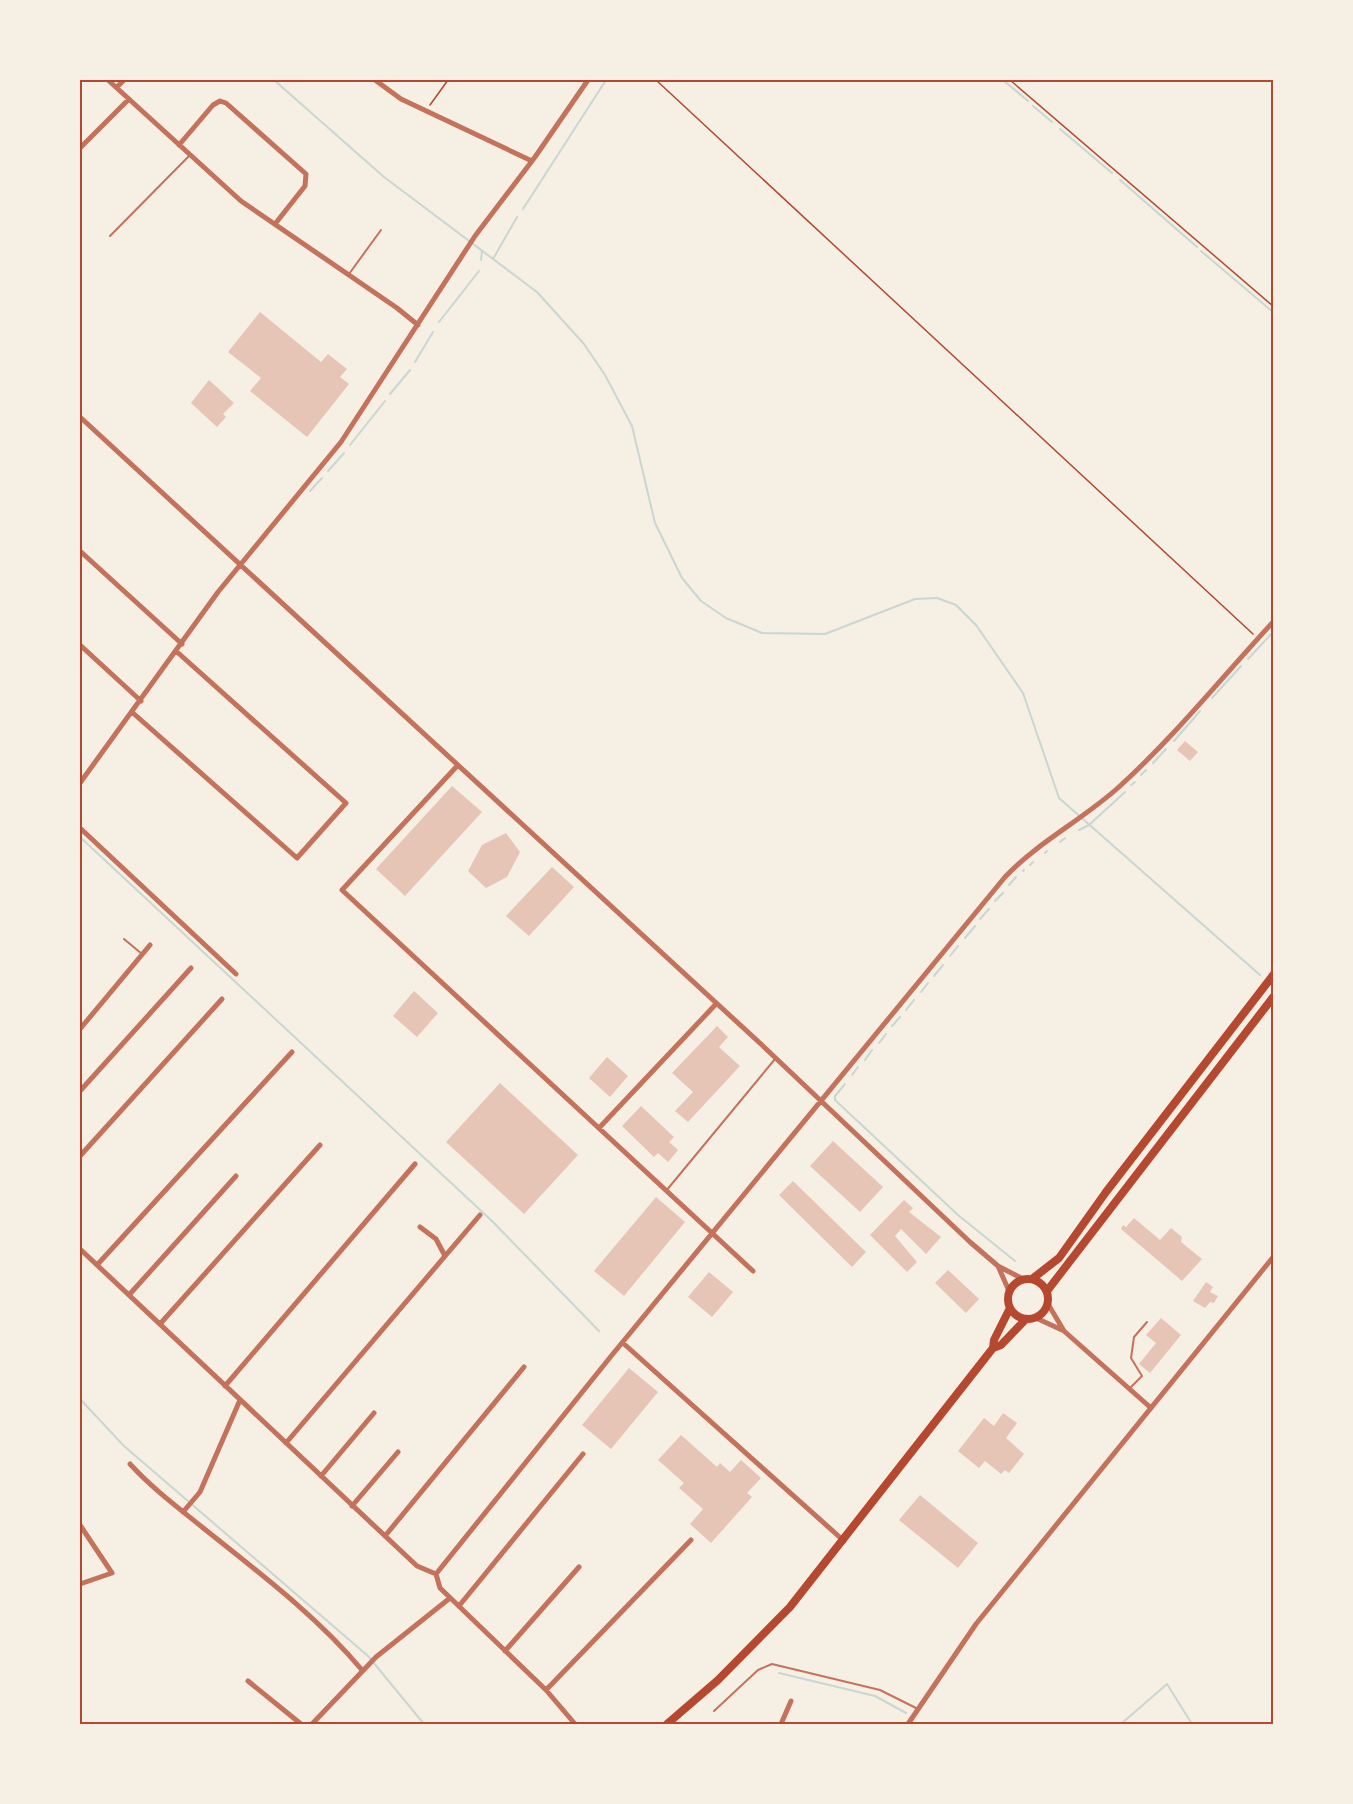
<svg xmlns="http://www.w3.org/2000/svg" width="1353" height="1804" viewBox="0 0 1353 1804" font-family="Montserrat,sans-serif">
<rect width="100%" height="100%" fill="#f6efe4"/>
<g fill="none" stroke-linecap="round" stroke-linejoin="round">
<path stroke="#c9d6d2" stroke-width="2" d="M 274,80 L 384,177 L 537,292 L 584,344 L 605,375 L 632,426 L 655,523 L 682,578 L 701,601 L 726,618 L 762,633 L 825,634 L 915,599 L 937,598 L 956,605 L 976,625 L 1023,693 L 1059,798 L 1260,975
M 1003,80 L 1028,101
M 1033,106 L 1052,122
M 1060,129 L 1112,173
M 1120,180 L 1197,247
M 523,209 L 606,80
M 1201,251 L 1274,313
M 493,259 L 517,217
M 481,260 L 482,251
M 439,322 L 479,271
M 415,362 L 433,332
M 390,394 L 410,370
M 350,445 L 385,401
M 328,471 L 344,453
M 310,491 L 322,478
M 1248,659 L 1274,631
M 1212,698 L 1241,666
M 1174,741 L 1200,711
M 1153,763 L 1166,749
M 1141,775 L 1146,770
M 1131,785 L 1135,782
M 1079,830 L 1089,825 L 1125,792
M 80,837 L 492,1221 L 599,1331
M 1060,842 L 1065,838
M 1045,853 L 1047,851
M 1030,865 L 1033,862
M 1023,871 L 1024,870
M 1009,885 L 1016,877
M 995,901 L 1003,893
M 980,919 L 989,909
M 965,938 L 975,926
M 950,956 L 958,946
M 934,976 L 943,965
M 921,992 L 928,983
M 906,1010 L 914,1000
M 892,1026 L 900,1017
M 879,1043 L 886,1034
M 865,1060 L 872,1050
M 852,1075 L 858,1067
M 845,1084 L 835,1096 L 835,1100 L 958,1215 L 1015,1261
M 80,1399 L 124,1446 L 368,1656 L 424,1724
M 779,1673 L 875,1696 L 906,1713
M 1121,1724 L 1167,1684 L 1192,1724"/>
</g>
<path fill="#e6c5b7" d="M 260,312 L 321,362 L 328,354 L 347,369 L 340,377 L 349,384 L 307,437 L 250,391 L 261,378 L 228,352 Z
M 209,380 L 234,403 L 223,414 L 226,417 L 217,427 L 191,403 Z
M 1185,741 L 1198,752 L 1190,761 L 1177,750 Z
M 452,786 L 482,812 L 405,896 L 376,869 Z
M 506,833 L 520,852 L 507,877 L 486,888 L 468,871 L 482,845 Z
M 552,867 L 574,887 L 529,936 L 506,916 Z
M 414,991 L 438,1013 L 417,1037 L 393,1016 Z
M 717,1026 L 728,1037 L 719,1047 L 740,1066 L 688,1122 L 675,1111 L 693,1092 L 672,1073 Z
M 607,1057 L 628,1076 L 610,1097 L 589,1078 Z
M 500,1083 L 578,1155 L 524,1214 L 446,1142 Z
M 641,1106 L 674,1137 L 669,1142 L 678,1150 L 668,1162 L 658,1153 L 654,1157 L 622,1126 Z
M 833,1141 L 883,1187 L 860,1212 L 810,1166 Z
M 793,1181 L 866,1252 L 852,1267 L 779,1195 Z
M 656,1197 L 685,1222 L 624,1296 L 594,1271 Z
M 904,1200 L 913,1208 L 909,1212 L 941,1237 L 926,1254 L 901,1229 L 895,1236 L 917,1262 L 907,1272 L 870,1235 Z
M 1134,1218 L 1160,1240 L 1171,1228 L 1182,1237 L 1181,1242 L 1202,1259 L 1182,1281 L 1121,1229 L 1123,1225 L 1126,1227 Z
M 948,1270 L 979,1299 L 966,1313 L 935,1283 Z
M 709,1272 L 733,1292 L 712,1317 L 688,1297 Z
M 1206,1282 L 1213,1287 L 1210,1292 L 1218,1296 L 1214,1303 L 1210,1302 L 1205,1308 L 1193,1301 Z
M 1161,1318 L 1181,1335 L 1150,1373 L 1139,1364 L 1156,1343 L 1146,1335 Z
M 629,1368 L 658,1392 L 611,1449 L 582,1425 Z
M 1003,1413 L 1017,1423 L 1006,1438 L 1024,1454 L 1009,1473 L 1005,1470 L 1001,1474 L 985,1461 L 979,1468 L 958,1451 L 984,1418 L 994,1426 Z
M 681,1435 L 717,1467 L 720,1463 L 730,1472 L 741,1460 L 761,1478 L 747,1493 L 752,1497 L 711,1543 L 690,1524 L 703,1509 L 679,1488 L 684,1483 L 658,1460 Z
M 920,1495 L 978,1543 L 958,1568 L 899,1520 Z"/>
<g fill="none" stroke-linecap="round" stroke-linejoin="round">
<path stroke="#b5482f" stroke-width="1.5" d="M 656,80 L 1253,634
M 1010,80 L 1274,307
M 430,105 L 448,80"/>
<path stroke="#c5725c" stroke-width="2" d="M 110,236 L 190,155
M 349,274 L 381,230
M 124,939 L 142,954
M 666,1191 L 775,1059
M 1129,1389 L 1142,1376 L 1131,1358 L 1134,1337 L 1147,1322
M 714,1711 L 758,1670 L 772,1664 L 880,1690 L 918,1709"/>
<path stroke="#c5725c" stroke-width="5" d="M 108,80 L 241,201 L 397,308 L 418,325
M 375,80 L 401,99 L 532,161
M 117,87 L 124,80
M 179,145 L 213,105 L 220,101 L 226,103 L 306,174 L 305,186 L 275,224
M 80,148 L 129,99
M 80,417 L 763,1046 L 970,1242 L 998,1266 L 1023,1279
M 80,551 L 182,644
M 80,645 L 141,701
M 133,713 L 297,858 L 346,803 L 176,651
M 458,765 L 342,890 L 753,1271
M 80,783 L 218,592 L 341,442 L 475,236 L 535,157 L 588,80
M 80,828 L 236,974
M 80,1029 L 150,945
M 80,1091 L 191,968
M 599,1128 L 716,1004
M 80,1156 L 222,999
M 420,1227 L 436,1239 L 445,1256
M 80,1249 L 417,1566 L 436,1574
M 97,1265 L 292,1052
M 998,1266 L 1009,1291
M 129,1295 L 236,1176
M 1048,1304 L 1064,1331 L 1151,1408
M 1036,1318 L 1062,1330
M 160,1324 L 320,1145
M 623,1343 L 844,1541
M 225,1386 L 415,1164
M 286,1443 L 480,1215
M 130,1464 C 152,1488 176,1506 202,1527 C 257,1571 317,1616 362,1670
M 321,1476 L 374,1413
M 352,1506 L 398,1452
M 183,1512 L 200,1492 L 240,1400
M 80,1525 L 112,1573 L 80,1584
M 385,1536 L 524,1367
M 436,1574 L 612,1355 L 1005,877 C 1039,841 1084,819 1120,786 C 1175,736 1223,676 1274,621
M 436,1574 L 440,1588 L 546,1690 L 575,1724
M 459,1606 L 583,1454
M 505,1651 L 579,1567
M 248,1681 L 301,1724
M 546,1690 L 691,1540
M 312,1724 L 376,1657 L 450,1598
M 781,1724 L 791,1701
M 908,1724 L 976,1624 L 1274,1256"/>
<path stroke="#b5482f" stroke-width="8" d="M1008 1299a20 20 0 1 1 40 0a20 20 0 1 1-40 0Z
M 1032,1279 L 1059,1258 L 1106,1192 L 1274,974
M 1047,1291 L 1274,996
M 993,1348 L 994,1340 L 1010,1308
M 667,1724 L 718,1680 L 790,1607 L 993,1348 L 1001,1345 L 1026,1319"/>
</g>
<rect width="1353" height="1804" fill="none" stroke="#f6efe4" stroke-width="162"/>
<rect x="81" y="81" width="1191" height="1642" fill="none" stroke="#b5482f" stroke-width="2"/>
</svg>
